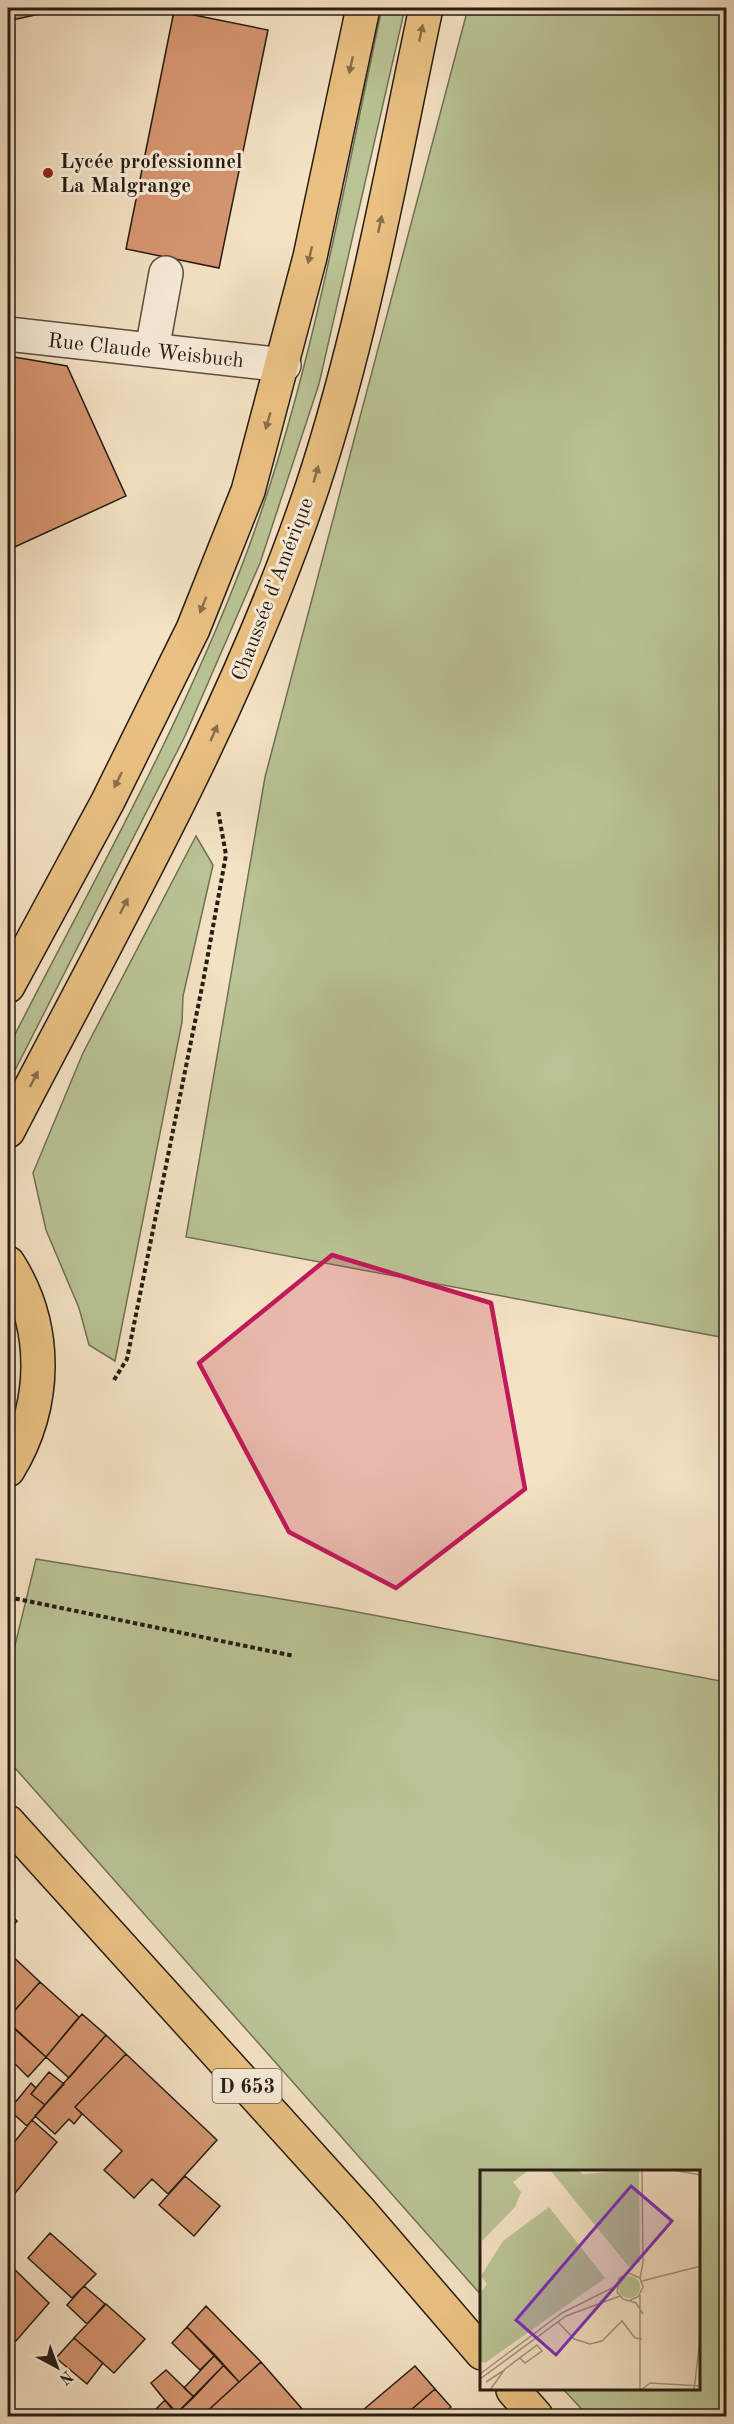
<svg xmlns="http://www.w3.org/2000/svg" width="734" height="2424" viewBox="0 0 734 2424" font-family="'Old Standard TT',serif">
<rect width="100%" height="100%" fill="#f4e2c4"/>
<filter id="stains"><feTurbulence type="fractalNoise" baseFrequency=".00333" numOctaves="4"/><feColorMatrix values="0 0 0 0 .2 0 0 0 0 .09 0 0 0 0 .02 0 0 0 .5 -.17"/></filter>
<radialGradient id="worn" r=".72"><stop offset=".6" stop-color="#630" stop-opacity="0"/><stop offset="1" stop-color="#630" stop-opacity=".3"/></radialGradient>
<path fill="#bac395" stroke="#707054" stroke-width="1.5" d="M 382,8 L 405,8 L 319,384 L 260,563 L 185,736 L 8,1084 L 8,1048 C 90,887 180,729 244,560 C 311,382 342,193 382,8 Z
M 468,8 L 726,8 L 726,1338 L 186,1237 L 265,777 Z
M 196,836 L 213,865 L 183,996 L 182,1022 L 115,1361 L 89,1345 L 79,1308 L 46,1230 L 33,1173 L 83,1053 Z
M 36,1559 L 336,1608 L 726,1682 L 726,2416 L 588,2416 L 564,2390 L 700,2390 L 700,2172 L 482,2172 L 482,2296 L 8,1760 L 8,1674 Z"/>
<path fill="#d69671" stroke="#261c14" stroke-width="1.5" d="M 8,8 L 66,8 L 8,21 Z
M 174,11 L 268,30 L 219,268 L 126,249 Z
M 8,356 L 67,366 L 126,496 L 8,550 Z
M 8,1912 L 17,1921 L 8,1932 Z
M 8,1952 L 40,1982 L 8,2018 Z
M 40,1982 L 79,2017 L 46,2057 L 8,2022 L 8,2018 Z
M 82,2014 L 106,2035 L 69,2078 L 46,2057 Z
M 8,2023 L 46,2057 L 28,2077 L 8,2057 Z
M 106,2035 L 126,2054 L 75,2107 L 82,2114 L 74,2124 L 69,2119 L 55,2134 L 35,2116 Z
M 126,2054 L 217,2140 L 168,2194 L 152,2179 L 134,2198 L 104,2170 L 122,2151 L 75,2107 Z
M 49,2072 L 64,2084 L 45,2105 L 31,2094 Z
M 31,2083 L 36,2088 L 31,2094 L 45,2105 L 27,2126 L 9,2110 Z
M 32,2120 L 57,2142 L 11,2198 L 8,2196 L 8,2150 Z
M 185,2176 L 220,2206 L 194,2236 L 159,2205 Z
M 50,2233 L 96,2274 L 72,2298 L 28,2258 Z
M 8,2263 L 49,2303 L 8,2350 Z
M 84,2286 L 105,2304 L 87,2324 L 67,2305 Z
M 106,2304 L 145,2339 L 114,2373 L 74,2338 Z
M 206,2306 L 261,2362 L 239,2382 L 187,2327 Z
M 187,2327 L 215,2355 L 200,2370 L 172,2343 Z
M 74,2338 L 103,2363 L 87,2384 L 56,2358 Z
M 215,2355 L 224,2365 L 194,2397 L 184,2388 Z
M 261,2362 L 303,2410 L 296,2416 L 202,2416 Z
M 224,2365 L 239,2382 L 202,2416 L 180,2416 L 177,2413 Z
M 415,2366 L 435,2389 L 404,2416 L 356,2416 Z
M 166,2370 L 194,2397 L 176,2414 L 151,2383 Z
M 435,2389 L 451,2407 L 441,2416 L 404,2416 Z
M 165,2400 L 180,2416 L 149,2416 Z"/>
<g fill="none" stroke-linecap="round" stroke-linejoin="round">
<defs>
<path id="minor" d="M 8,334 L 284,365
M 152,350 L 166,273"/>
<path id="major" d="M 8,986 L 108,801 L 193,629 L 248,491 L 310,257 L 363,8
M 8,1131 C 117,920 237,712 313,485 C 364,330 392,167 426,8
M 8,1263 C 49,1327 47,1406 8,1470
M 8,1822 L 359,2210 L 482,2353
M 513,2390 L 536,2416"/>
</defs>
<use href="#minor" stroke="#5a4e40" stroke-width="36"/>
<use href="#major" stroke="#261c14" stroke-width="36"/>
<path stroke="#261c14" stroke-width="4" stroke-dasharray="4.5 3" stroke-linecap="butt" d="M 114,1380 L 127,1359 L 203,982 L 226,855 L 218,810
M 8,1597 L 294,1656"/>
<use href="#minor" stroke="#f8ecd9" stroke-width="33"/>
<use href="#major" stroke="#eac182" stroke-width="33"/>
</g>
<defs><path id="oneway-solid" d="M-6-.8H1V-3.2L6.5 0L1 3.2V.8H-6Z" transform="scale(1.5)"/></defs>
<g fill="#886e4b">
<use href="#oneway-solid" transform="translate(421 33) rotate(-78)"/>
<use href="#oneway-solid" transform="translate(351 65) rotate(102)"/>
<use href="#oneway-solid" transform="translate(380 224) rotate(-78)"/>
<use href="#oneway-solid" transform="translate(310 255) rotate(103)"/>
<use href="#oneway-solid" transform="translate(268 421) rotate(106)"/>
<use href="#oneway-solid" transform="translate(316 474) rotate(-74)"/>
<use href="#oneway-solid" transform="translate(203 605) rotate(112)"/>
<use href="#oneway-solid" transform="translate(214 733) rotate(-67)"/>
<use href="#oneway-solid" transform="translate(118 780) rotate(116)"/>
<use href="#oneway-solid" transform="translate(124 906) rotate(-63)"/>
<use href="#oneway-solid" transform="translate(34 1079) rotate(-63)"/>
</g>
<path fill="#c2185b" fill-opacity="0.2" stroke="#c2185b" stroke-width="4.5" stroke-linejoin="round" d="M 332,1255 L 491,1303 L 525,1489 L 396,1588 L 289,1532 L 199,1363 Z"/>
<circle fill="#8f2418" stroke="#f8ecd9" stroke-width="2" cx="48" cy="173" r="6"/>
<g text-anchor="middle" stroke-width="6" stroke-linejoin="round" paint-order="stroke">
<rect fill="#f8ecd9" stroke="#655a4f" stroke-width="1.5" x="212.5" y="2069" width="69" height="34" rx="4.5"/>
<g font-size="20" font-weight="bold" fill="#261c14">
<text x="247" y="2093">D 653</text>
</g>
<g font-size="21" font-weight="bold" fill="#261c14" stroke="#f8ecd9" text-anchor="start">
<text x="60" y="168">Lycée professionnel<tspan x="60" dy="24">La Malgrange</tspan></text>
</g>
<g font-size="21" fill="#261c14" stroke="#f8ecd9">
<text transform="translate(146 350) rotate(6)" y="7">Rue Claude Weisbuch</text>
<text transform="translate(272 589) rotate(-69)" y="7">Chaussée d'Amérique</text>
</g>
</g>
<g transform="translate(480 2170)">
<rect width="220" height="220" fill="#f4e2c4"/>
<path d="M 0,0 L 49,0 L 33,12 L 41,22 L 35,37 L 2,71 ZM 70,0 L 99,0 L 102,4 L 159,0 L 160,92 L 149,97 ZM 69,37 L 125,108 L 5,193 L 0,191 L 0,123 L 7,114 L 1,106 L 23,71 ZM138 117a11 11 0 1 1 22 0a11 11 0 1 1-22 0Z" fill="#bac395"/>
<path fill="none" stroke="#a2937e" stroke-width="1.5" d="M 193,0 L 221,5M 160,108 L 163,93 L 162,0M 162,111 L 221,96M 150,130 L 158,127 L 163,117 L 160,108 L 149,103 L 139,108 L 137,122 L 143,129 L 156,133 L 163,144M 78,152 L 94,169 L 110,174 L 122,171 L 142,151 L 155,168 L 162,169M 0,204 L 82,143 L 136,116M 0,209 L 86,146 L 140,126M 6,212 L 23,201M 10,220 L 25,199 L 57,175 L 62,181 L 45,193 L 40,188M 160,220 L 160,125M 161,220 L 170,213 L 221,216M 214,220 L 220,169"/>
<path fill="#7b2cbf" fill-opacity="0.15" stroke="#7b2cbf" stroke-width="3" d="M 151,16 L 192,51 L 76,185 L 36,150 Z"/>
<rect width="220" height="220" fill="none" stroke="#261c14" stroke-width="3"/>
</g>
<rect width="734" height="2424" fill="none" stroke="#f4e2c4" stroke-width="30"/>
<rect x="9" y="9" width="716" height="2406" fill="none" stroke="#261c14" stroke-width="3"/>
<rect x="15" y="15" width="704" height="2394" fill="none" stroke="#261c14" stroke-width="1.5"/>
<g transform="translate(57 2367) rotate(139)" stroke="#f8ecd9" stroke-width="4.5" paint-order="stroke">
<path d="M0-4.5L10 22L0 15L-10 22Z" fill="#261c14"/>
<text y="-9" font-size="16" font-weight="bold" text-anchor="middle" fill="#261c14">N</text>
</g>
<rect width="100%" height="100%" filter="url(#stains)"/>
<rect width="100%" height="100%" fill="url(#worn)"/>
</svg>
